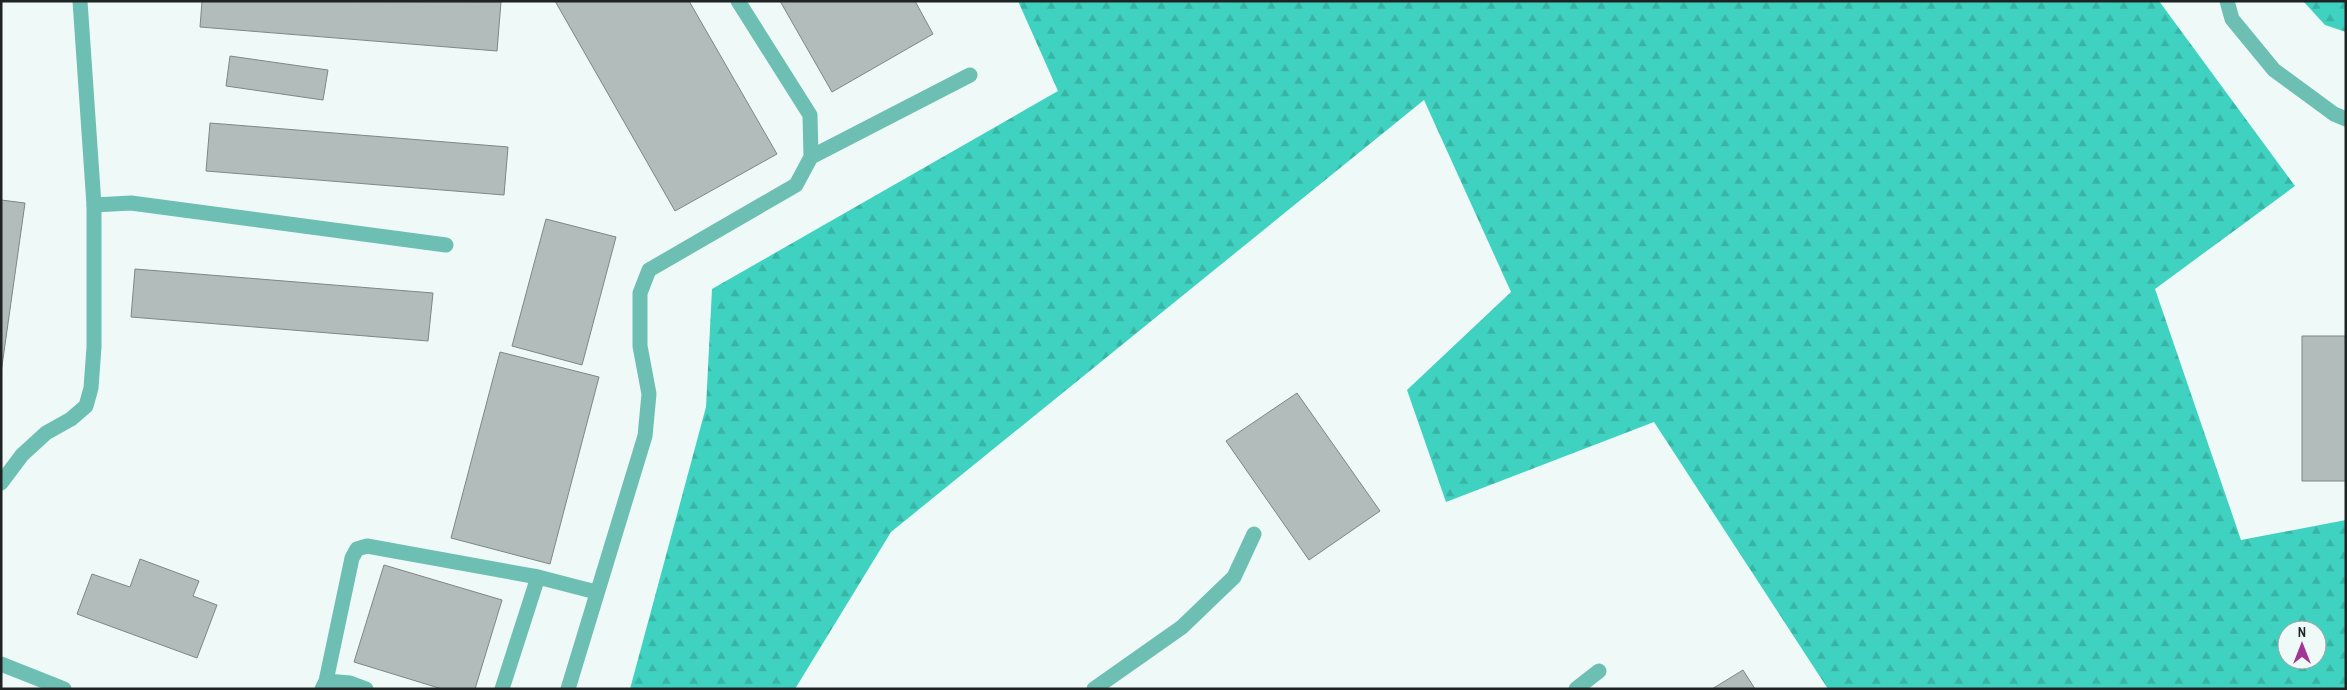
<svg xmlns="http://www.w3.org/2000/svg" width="2347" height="690" viewBox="0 0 2347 690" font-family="'Archivo Narrow',sans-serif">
<defs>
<pattern id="forest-firs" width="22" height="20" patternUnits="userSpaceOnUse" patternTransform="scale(1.25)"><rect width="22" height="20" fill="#40d2c0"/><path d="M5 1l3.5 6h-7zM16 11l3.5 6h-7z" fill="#38b4a5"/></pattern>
</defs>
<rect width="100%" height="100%" fill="#effaf8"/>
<path fill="url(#forest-firs)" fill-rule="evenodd" d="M 1018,1 L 2159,1 L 2295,186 L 2155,289 L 2241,540 L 2346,520 L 2346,689 L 1828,689 L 1654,422 L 1446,502 L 1407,390 L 1511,292 L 1424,100 L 891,532 L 795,689 L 630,689 L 706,407 L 712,289 L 1058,91 ZM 2287,630 L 2317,630 L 2317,660 L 2287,660 Z
M 2303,1 L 2346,1 L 2346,32 L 2325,25 Z"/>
<path fill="#b2bdbb" stroke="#7d8785" d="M 202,1 L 501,2 L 497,51 L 200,27 Z
M 555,1 L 689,1 L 777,154 L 675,211 Z
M 780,1 L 915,1 L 933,34 L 832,92 Z
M 230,56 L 328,70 L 323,100 L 226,86 Z
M 210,123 L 508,147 L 504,195 L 206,171 Z
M 1,200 L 25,203 L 1,373 Z
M 546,219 L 616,237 L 582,365 L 512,346 Z
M 135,269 L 433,293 L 428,341 L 131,317 Z
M 2302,336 L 2346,336 L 2346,481 L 2302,481 Z
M 500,352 L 599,377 L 550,564 L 451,538 Z
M 1297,393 L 1380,511 L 1309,560 L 1226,441 Z
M 140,559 L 199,581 L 193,596 L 217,605 L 197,658 L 77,614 L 92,574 L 130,587 Z
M 384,565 L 502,600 L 475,689 L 442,689 L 354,662 Z
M 1743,670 L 1755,689 L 1712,689 Z"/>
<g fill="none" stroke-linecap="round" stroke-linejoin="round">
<path stroke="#6dbfb3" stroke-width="15" d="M 94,205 L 131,203 L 446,245
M 326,681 L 352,558 L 357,549 L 367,546 L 538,577 L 596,592
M 322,689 L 326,681 L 350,683 L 366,689
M 502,689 L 538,577"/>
<path stroke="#6dbfb3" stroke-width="15" d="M 2227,1 L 2232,19 L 2274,70 L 2334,114 L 2346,119
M 811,157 L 970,75
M 1,483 L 22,455 L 46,433 L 71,419 L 86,406 L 91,388 L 94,347 L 94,205 L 80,1
M 568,689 L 645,436 L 649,394 L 640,346 L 640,293 L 649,270 L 796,185 L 811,157 L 810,115 L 738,1
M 1094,689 L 1182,627 L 1234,577 L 1254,534
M 1576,689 L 1599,671"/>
<path stroke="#6dbfb3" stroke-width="15" d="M 1,664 L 64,689"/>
</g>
<rect width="2347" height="690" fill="none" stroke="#1f2323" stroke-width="5"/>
<g transform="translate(2302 645)"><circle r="24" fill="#effaf8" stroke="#9ca4a3"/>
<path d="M0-4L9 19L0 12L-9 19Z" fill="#a23595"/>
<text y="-8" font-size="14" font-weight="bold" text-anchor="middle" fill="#1f2323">N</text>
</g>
</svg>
